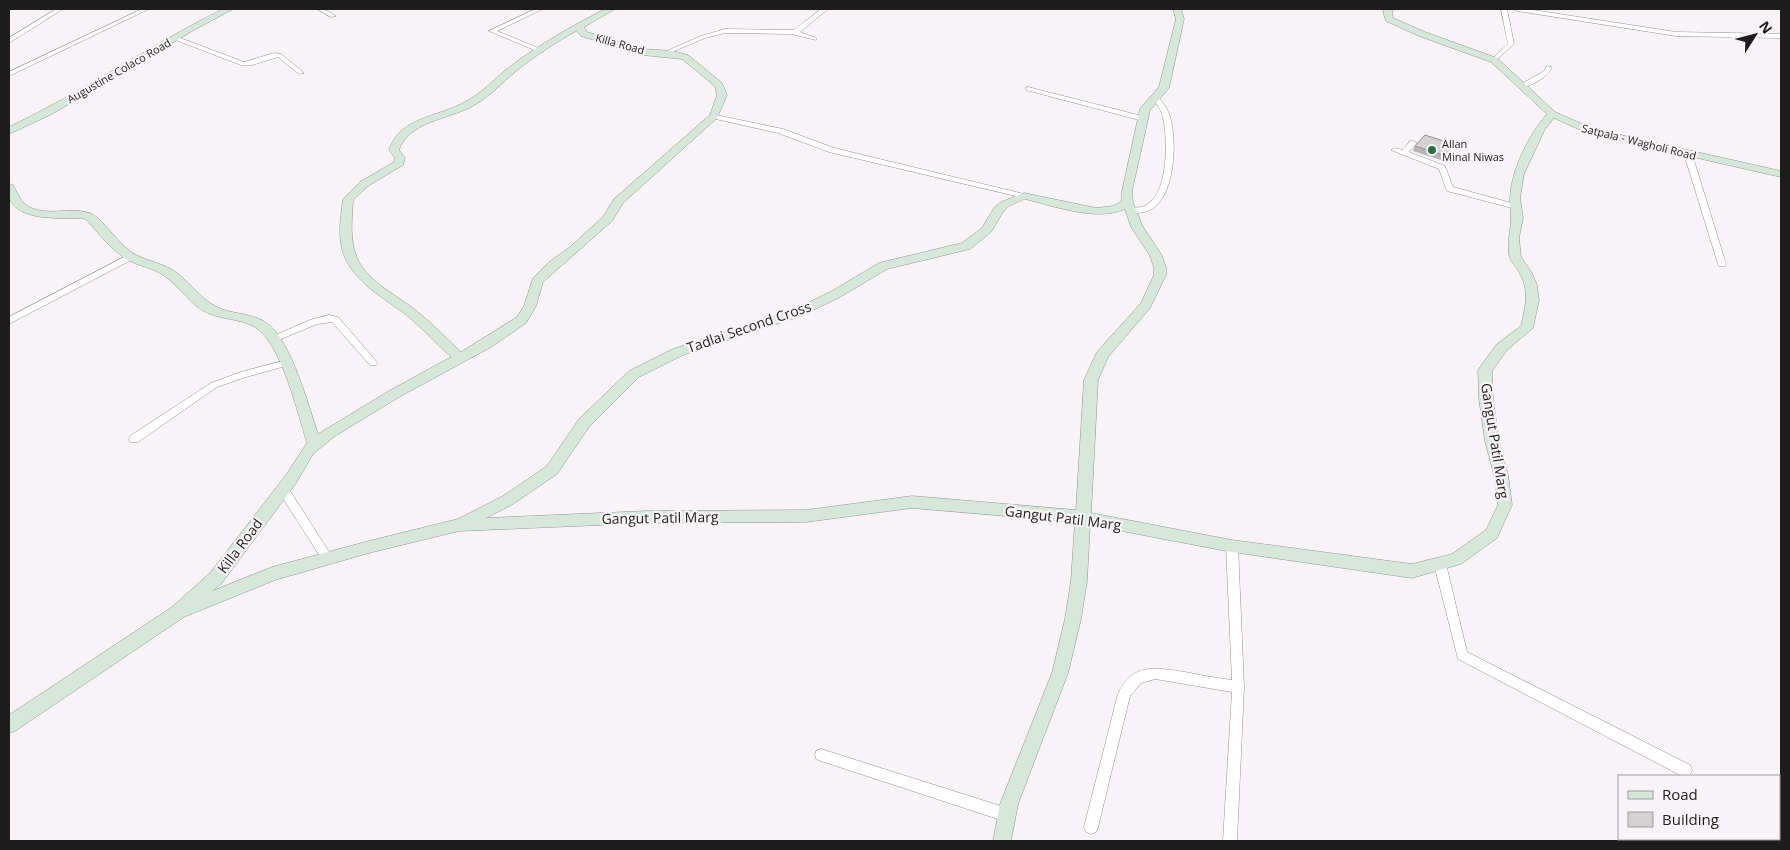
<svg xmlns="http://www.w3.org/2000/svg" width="1790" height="850" viewBox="0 0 1790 850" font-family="'Open Sans',sans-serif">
<rect width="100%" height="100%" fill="#f7f3f6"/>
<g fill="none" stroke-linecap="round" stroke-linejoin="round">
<defs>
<path id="street" d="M 56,9 L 63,9 L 9,43 L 9,38 Z
M 142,9 L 149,9 L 9,76 L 9,72 Z
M 317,9 L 324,9 L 336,16 L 331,17 Z
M 535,9 L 543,9 L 497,31 L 543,50 L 543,52 L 539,52 L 489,31 Z
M 821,9 L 828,9 L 800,32 L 816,38 L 816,40 L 792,34 L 725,33 L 705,38 L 667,54 L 662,53 L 701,36 L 725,29 L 794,30 Z
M 1501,9 L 1507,9 L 1514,44 L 1494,62 L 1491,60 L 1492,59 L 1508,44 Z
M 1514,9 L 1527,9 L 1676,32 L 1781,34 L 1781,38 L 1676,36 L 1517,11 Z
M 175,36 L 244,62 L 274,53 L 281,54 L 304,73 L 299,74 L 278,57 L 252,65 L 241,65 L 173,39 L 172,38 Z
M 1547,66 L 1552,67 C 1549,76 1530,88 1520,87 L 1520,85 L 1544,71 Z
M 1028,87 L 1146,117 L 1147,119 L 1143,121 L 1026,90 L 1026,88 Z
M 1154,97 L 1158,97 C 1163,103 1168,109 1170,117 C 1177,139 1175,189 1156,206 C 1148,213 1137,214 1127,212 L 1127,208 C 1136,207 1142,209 1149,203 C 1168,190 1168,139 1163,118 C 1162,111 1157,104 1152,98 Z
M 711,114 L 783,129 L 834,148 L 1024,194 L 1028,196 L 1024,198 L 829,152 L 778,133 L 711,118 Z
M 1410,141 L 1413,141 L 1417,143 L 1409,152 L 1445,166 L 1453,187 L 1519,205 L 1520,207 L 1516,209 L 1447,191 L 1439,169 L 1391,150 L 1395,148 L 1403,150 Z
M 1685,152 L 1691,152 L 1692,154 L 1726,264 L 1725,266 L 1719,266 L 1718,264 L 1684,154 Z
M 130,254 L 134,257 L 133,259 L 9,324 L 9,317 Z
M 329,315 L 338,317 L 376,361 L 378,363 L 376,365 L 370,365 L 332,322 L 317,324 L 274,342 L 269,339 L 271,337 L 310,320 Z
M 286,360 L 291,363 L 289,365 L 246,377 L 217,387 L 138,442 L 130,442 L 129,439 L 130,436 L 211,383 L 241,372 Z
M 283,485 L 287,486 L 331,555 L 333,558 L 331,561 L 327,563 L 323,561 L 279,492 L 278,489 L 279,486 Z
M 1232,541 L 1236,543 L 1238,546 L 1244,687 L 1237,841 L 1223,841 L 1232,692 L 1155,679 L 1141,683 L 1130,696 L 1098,827 L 1096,832 L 1091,834 L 1086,832 L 1084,827 L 1118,694 C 1132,662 1156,668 1185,672 C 1200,675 1216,678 1232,680 L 1226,546 L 1228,543 Z
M 1440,559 L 1444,561 L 1446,564 L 1467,652 L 1690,765 L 1692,770 L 1690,775 L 1685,776 L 1680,775 L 1458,659 L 1434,564 L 1436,561 Z
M 821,749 L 1007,808 L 1012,810 L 1014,815 L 1012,820 L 1007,822 L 821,761 L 816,759 L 815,755 L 816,751 Z"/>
<path id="secondary" d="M 223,9 L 233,9 L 194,30 L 52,114 L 9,134 L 9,127 C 83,92 150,45 223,9 Z
M 605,9 L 615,9 L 584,27 L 587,32 L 643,49 L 673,51 L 688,55 L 722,83 L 727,95 L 717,118 L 623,203 L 612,221 L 543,282 L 536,306 L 526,323 L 491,347 L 399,397 L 335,436 L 313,454 L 296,483 L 222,583 L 212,591 L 272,567 L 369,541 L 458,519 L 503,496 L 547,466 L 579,419 L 629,371 L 673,349 L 793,310 L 832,291 L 879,263 L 962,243 L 982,228 L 994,208 L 1001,202 L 1024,193 L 1096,208 L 1113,206 L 1122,201 L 1122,191 L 1140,109 L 1159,87 L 1176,19 L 1173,9 L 1181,9 L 1184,19 L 1169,88 L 1150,110 L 1132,191 L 1133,203 L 1143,227 L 1161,254 L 1166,267 L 1166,275 L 1150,308 L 1108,357 L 1098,380 L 1091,513 L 1232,540 L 1412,564 L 1452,554 L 1486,530 L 1498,505 L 1494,475 L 1485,441 L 1479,399 L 1478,370 L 1497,344 L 1521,326 C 1525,308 1530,292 1520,274 C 1517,267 1510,262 1509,254 C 1507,241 1511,230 1511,216 C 1511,210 1509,204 1510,197 C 1512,169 1528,136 1547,114 L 1491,62 L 1419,36 L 1386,21 L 1383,11 L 1385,9 L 1395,9 L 1392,12 L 1393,18 L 1425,32 L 1497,58 L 1555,112 L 1594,129 L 1781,171 L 1781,177 L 1587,133 L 1554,118 L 1545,129 L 1524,174 L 1520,198 L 1523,218 L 1519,238 L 1521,257 L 1532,273 L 1537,285 L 1539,300 L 1533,328 L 1507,350 L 1492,371 L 1493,399 L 1499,441 L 1508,475 L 1512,505 L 1497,538 L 1461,564 L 1412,578 L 1232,552 L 1090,525 L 1087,581 L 1081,619 L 1068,673 L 1018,804 L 1011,841 L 993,841 L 1000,804 L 1052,673 L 1065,619 L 1071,581 L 1075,522 L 912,508 L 806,522 L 647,523 L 459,531 L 369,553 L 275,580 L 184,617 L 15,731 L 9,733 L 9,715 L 172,607 L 210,573 L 286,475 L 307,443 C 298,414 283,351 260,331 C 247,319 225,320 210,314 C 191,307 180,286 163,275 C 153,268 139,266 128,260 C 114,253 97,232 87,220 L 82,218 C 62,218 15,222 9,196 C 8,192 9,187 9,184 L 13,185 C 16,190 20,200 25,204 C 44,219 71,205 92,214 C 104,220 121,248 136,255 C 147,261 161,263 171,269 C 188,279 198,297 215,306 C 230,315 253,312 268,324 C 291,341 309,407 318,434 L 389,391 L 451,357 C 437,344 424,330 409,317 C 385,298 351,282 342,249 C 338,233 341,215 343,199 L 360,182 L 394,162 L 395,158 L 389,150 C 399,118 437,117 463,103 C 485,92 493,79 511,66 C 540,44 572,26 605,9 ZM 576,31 L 581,36 L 642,55 L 682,59 L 715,86 L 717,95 L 710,115 L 614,199 L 603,217 L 570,247 L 549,262 L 533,278 L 524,306 L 517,317 L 461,352 C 447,339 434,325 419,313 C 399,296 370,284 358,260 C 349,242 352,219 353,200 L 368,186 L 403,165 L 405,158 L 399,150 C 408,122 448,119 471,107 C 489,97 501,84 516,71 C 532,58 558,41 576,31 ZM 1025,199 C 1054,206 1097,222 1125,209 L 1131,227 L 1149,254 L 1154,267 L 1154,275 L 1141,303 L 1097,352 L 1084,380 L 1076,510 L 912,496 L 806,510 L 647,511 L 486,518 L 513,504 L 557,474 L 589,427 L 639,377 L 683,355 L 801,316 L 840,297 L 887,269 L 970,249 L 991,232 L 1003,212 L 1009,206 Z"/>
</defs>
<use href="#street" stroke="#939092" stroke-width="1"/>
<use href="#secondary" stroke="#939092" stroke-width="1"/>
<use href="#street" fill="#fff" fill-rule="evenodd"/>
<use href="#secondary" fill="#d6e8da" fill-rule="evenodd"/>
</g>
<path fill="#b6b4b5" d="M 1453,144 L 1444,161 L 1413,151 L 1415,146 Z"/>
<path fill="#d4d1d3" stroke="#949294" d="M 1425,135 L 1453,144 L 1446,156 L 1415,146 Z"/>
<circle fill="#29703c" stroke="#f7f3f6" stroke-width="2" cx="1432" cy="150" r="5"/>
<g text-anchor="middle" stroke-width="4.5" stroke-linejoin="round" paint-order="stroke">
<g font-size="11" fill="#1e1d1e" stroke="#f7f3f6">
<text transform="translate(620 44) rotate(15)" y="4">Killa Road</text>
<text transform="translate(119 71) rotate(-30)" y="4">Augustine Colaco Road</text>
<text transform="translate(1639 142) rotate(14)" y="4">Satpala - Wagholi Road</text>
</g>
<g font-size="11" fill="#1e1d1e" stroke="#f7f3f6" text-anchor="start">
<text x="1442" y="148">Allan<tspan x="1442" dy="13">Minal Niwas</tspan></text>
</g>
<g font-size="14" fill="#1e1d1e" stroke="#f7f3f6">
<text transform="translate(749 327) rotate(-19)" y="5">Tadlai Second Cross</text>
<text transform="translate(1495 441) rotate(81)" y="5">Gangut Patil Marg</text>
<text transform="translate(660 518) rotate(-1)" y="5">Gangut Patil Marg</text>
<text transform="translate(1063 518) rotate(7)" y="5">Gangut Patil Marg</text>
<text transform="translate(240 546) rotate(-53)" y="5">Killa Road</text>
</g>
</g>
<rect width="1790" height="850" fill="none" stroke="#1e1d1e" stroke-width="20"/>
<rect x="1618" y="775" width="162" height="65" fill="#f7f3f6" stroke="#a09da0"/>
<rect x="1628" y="791" width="25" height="8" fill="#d6e8da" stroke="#a09da0"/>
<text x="1662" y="800" font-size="15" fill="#1e1d1e">Road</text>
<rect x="1628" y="812" width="25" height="15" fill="#d4d1d3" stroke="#a09da0"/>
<text x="1662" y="825" font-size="15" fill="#1e1d1e">Building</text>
<g transform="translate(1755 35) rotate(54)" stroke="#f7f3f6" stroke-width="4" paint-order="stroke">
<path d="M0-4L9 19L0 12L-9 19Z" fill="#1e1d1e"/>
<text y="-8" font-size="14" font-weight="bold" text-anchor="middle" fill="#1e1d1e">N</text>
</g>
</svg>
